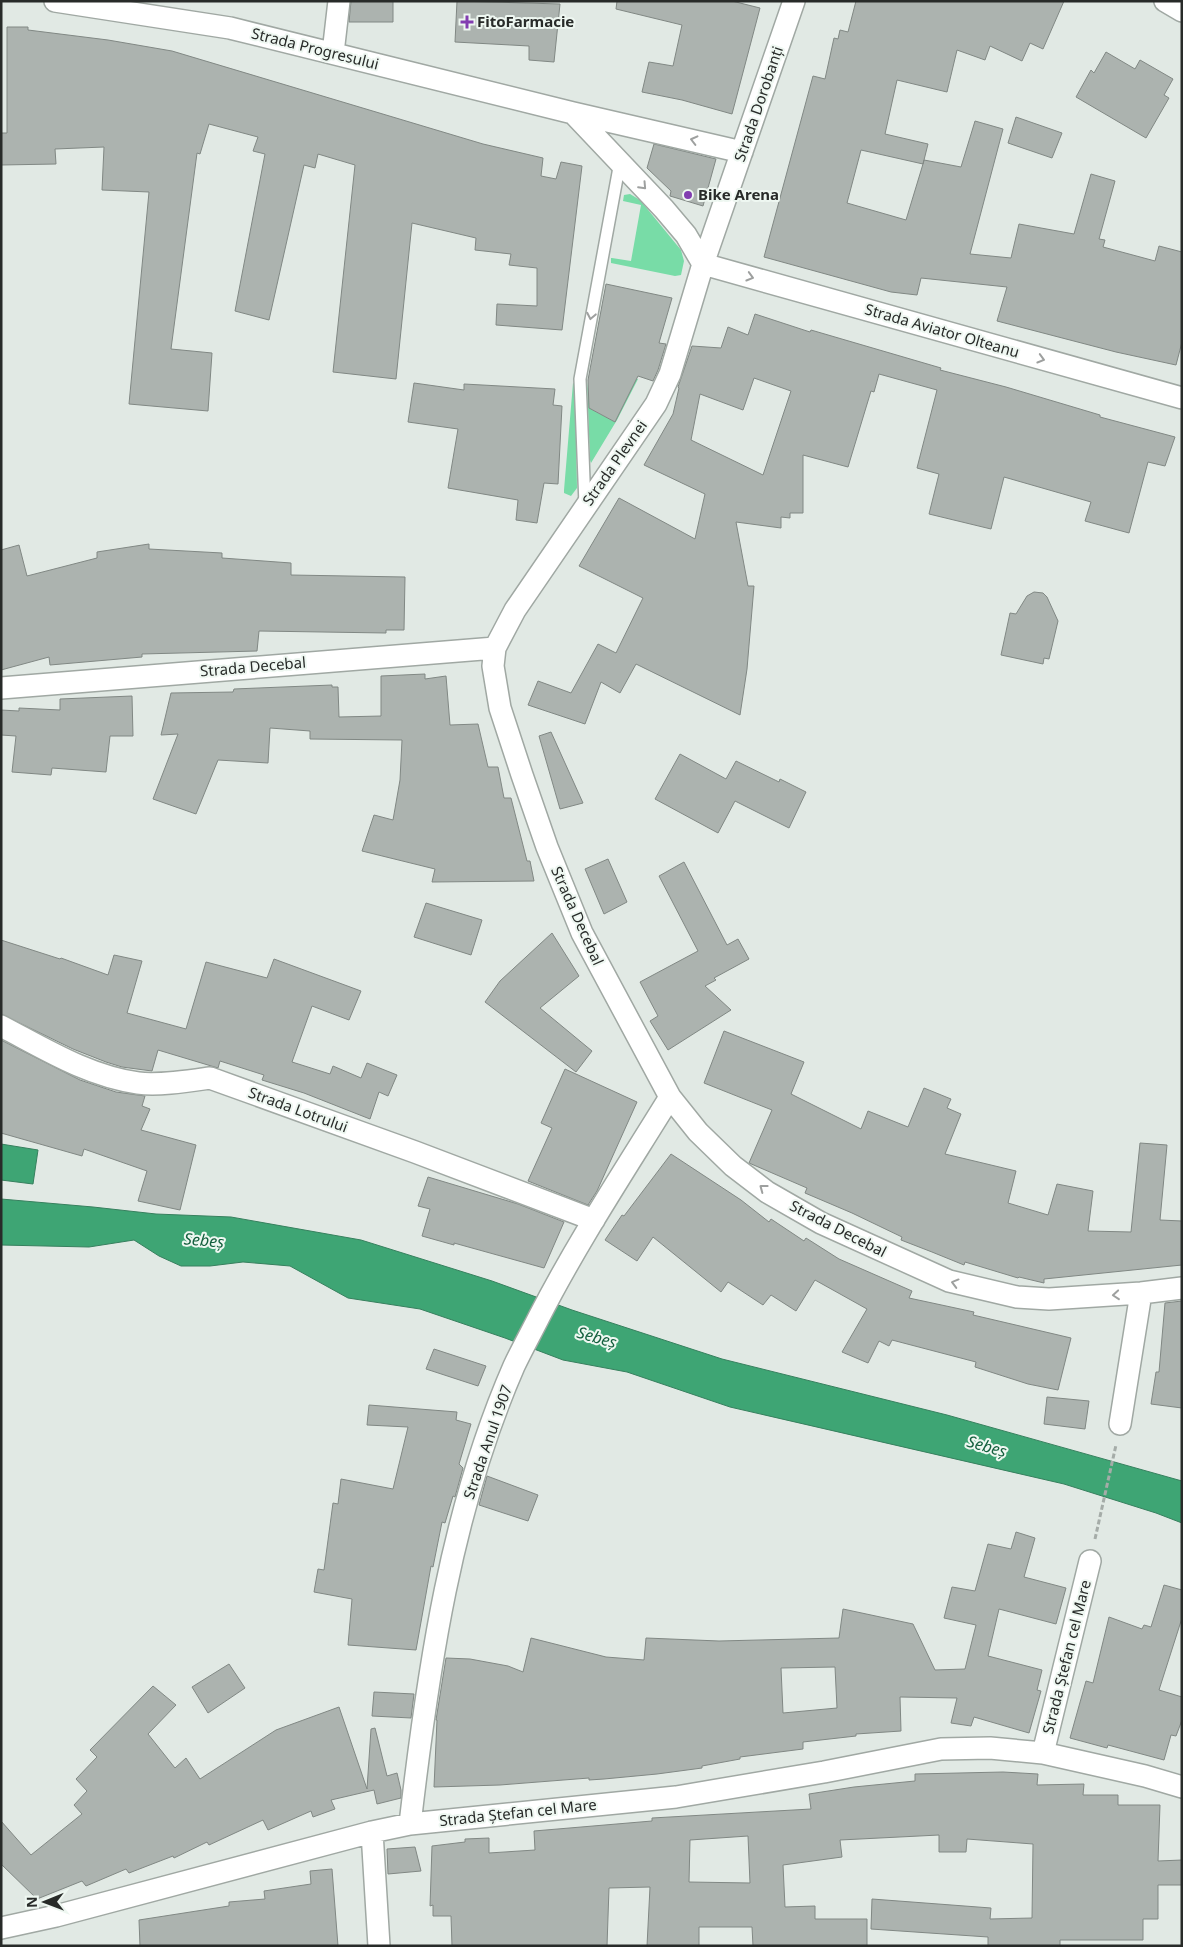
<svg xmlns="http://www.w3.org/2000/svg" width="1183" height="1947" viewBox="0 0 1183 1947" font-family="'Noto Sans',sans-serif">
<rect width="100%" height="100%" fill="#e1e9e4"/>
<path fill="#78dca7" d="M 630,194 L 640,200 L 681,250 L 684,261 L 681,275 L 675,276 L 611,263 L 611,258 L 612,258 L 631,261 L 641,205 L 623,201 L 624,195 Z
M 588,365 L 638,379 L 617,420 L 591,463 L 590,460 L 587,382 L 591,409 L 615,422 L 607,371 Z
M 573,383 L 575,384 L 577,488 L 571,496 L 564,493 L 564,490 Z"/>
<path fill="#3ea574" stroke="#37805e" d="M 1,1144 L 38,1150 L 33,1184 L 1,1180 Z
M 1,1199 L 93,1207 L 156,1214 L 231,1217 L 361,1240 L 492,1281 L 572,1310 L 722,1359 L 947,1415 L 1182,1481 L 1182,1523 L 1156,1513 L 1064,1484 L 730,1407 L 627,1372 L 563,1360 L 505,1338 L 420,1309 L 348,1298 L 290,1266 L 243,1262 L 210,1266 L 181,1266 L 159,1256 L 134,1240 L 89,1247 L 1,1245 Z"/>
<path fill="#acb3af" stroke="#818884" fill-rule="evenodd" d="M 351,1 L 393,1 L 393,22 L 349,22 Z
M 457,1 L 560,4 L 554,62 L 529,60 L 529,46 L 455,42 Z
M 617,1 L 732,1 L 760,8 L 732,114 L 682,100 L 642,92 L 649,62 L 673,66 L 682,25 L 616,9 Z
M 856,1 L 1064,1 L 1043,49 L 1030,43 L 1022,61 L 990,46 L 985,60 L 957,50 L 947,92 L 897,80 L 885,134 L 928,144 L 923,164 L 924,160 L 961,167 L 975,121 L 1003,129 L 970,254 L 1011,258 L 1019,224 L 1074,234 L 1091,174 L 1115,181 L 1099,239 L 1105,240 L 1103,247 L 1155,261 L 1159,246 L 1182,252 L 1182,342 L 1176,365 L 1116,352 L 997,321 L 1007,287 L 921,278 L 917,295 L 891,292 L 764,257 L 813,76 L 825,79 L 834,38 L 838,39 L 840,30 L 848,32 ZM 861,150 L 923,164 L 906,220 L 847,203 Z
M 7,27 L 28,27 L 28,30 L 108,40 L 172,51 L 483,144 L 543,158 L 541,176 L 556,179 L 561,162 L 582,166 L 562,330 L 496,325 L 497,304 L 537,306 L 537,268 L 509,265 L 511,254 L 475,250 L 476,238 L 412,223 L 396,379 L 333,372 L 355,165 L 318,154 L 315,168 L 304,165 L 269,320 L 235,311 L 265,154 L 253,151 L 258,137 L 209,124 L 200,154 L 197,153 L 171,349 L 212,353 L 208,411 L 129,404 L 149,192 L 102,190 L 104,147 L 55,149 L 56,164 L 1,165 L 1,133 L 7,133 Z
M 1106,52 L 1135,69 L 1140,60 L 1173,79 L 1164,95 L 1169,98 L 1146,138 L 1076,97 L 1091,70 L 1094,73 Z
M 1016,117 L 1062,133 L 1052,158 L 1008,143 Z
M 654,144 L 716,159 L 703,206 L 670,196 L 671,191 L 647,168 Z
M 606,284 L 672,298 L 659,343 L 666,344 L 658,370 L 653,381 L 638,376 L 615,422 L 589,408 L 588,380 Z
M 755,314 L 810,332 L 811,330 L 941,368 L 940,370 L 1006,387 L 1100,415 L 1100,417 L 1175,437 L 1165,466 L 1148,462 L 1129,533 L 1085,521 L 1091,502 L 1004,477 L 991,529 L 929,514 L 939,474 L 917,468 L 937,390 L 879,374 L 874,392 L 871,391 L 848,467 L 803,455 L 803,513 L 790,513 L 790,518 L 781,517 L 781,528 L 736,522 L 748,586 L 754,586 L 747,669 L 740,715 L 636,664 L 620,693 L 601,682 L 585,724 L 528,705 L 538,681 L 571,693 L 598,644 L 616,653 L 643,598 L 579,566 L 619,498 L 695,539 L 705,494 L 644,465 L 673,414 L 679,388 L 678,387 L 692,346 L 721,348 L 728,327 L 748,335 ZM 754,378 L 791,391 L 763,475 L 691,440 L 700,394 L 743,410 Z
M 414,383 L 464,390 L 464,384 L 555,389 L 553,405 L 562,406 L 558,484 L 544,483 L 537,523 L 516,520 L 518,500 L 448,488 L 458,429 L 408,422 Z
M 149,544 L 149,549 L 222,553 L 222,558 L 291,563 L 291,575 L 405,577 L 404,630 L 386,630 L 386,633 L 259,631 L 257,651 L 142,654 L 142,657 L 50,665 L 49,657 L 1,670 L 1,550 L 19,545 L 27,576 L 97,558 L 97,552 Z
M 1034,592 L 1043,593 L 1047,597 L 1058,621 L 1049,659 L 1044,658 L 1043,664 L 1001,655 L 1010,613 L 1016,614 L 1027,596 Z
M 425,674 L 425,679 L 446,676 L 450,725 L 478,724 L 488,767 L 498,767 L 504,798 L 511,798 L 527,861 L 530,861 L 534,881 L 432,882 L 435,869 L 362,851 L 374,815 L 393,820 L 400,780 L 402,740 L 310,739 L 310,731 L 270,728 L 268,763 L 218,760 L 196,814 L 153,799 L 178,734 L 161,735 L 171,693 L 233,692 L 234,689 L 332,685 L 332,687 L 338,687 L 339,717 L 381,716 L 381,676 Z
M 132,696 L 133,736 L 110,736 L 106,772 L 52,768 L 51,775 L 12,772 L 16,736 L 1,735 L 1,710 L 19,711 L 19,708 L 60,710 L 60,699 Z
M 551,732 L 583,803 L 560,809 L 539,736 Z
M 680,754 L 726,779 L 736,761 L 779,782 L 780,779 L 806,792 L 789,828 L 735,801 L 718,833 L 655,799 Z
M 608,859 L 627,902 L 604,914 L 585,869 Z
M 684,862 L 727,945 L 738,939 L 749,959 L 714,978 L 716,980 L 705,986 L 731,1010 L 668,1050 L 650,1021 L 658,1016 L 640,982 L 698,951 L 659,876 Z
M 426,903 L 482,920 L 471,955 L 414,937 Z
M 552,933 L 579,976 L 540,1008 L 592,1051 L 576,1072 L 485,1002 L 500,981 Z
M 1,940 L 60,959 L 61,958 L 108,975 L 114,955 L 142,961 L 127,1013 L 186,1029 L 206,962 L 267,978 L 274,959 L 361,991 L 349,1020 L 312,1006 L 292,1062 L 330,1074 L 333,1066 L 361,1078 L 367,1063 L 397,1075 L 388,1096 L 379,1092 L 370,1119 L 304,1093 L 262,1080 L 264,1075 L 220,1061 L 218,1068 L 158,1050 L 152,1071 L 122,1067 L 106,1062 L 73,1049 L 1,1014 Z
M 724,1031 L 804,1062 L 791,1094 L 861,1129 L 868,1111 L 908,1127 L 924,1088 L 951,1099 L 947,1108 L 961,1114 L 945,1154 L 1016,1171 L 1008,1203 L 1048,1215 L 1057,1184 L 1093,1191 L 1088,1231 L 1131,1232 L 1140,1143 L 1167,1145 L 1160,1220 L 1182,1221 L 1182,1265 L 1044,1279 L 1044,1283 L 1019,1277 L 1018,1278 L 965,1262 L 964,1265 L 932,1252 L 901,1240 L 902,1237 L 852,1213 L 805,1193 L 807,1188 L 749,1163 L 772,1110 L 704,1083 Z
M 1,1040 L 80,1080 L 116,1092 L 145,1096 L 142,1106 L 150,1109 L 141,1130 L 196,1145 L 180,1210 L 138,1201 L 147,1171 L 84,1149 L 82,1156 L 1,1133 Z
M 565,1069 L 637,1102 L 597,1191 L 588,1205 L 528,1181 L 552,1128 L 541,1123 Z
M 671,1154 L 741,1200 L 769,1222 L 771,1219 L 804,1241 L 806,1238 L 839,1259 L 912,1291 L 909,1298 L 974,1312 L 973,1315 L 1071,1338 L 1058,1390 L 1028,1384 L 975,1367 L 976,1362 L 892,1340 L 889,1346 L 879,1341 L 868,1363 L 842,1352 L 867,1309 L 815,1280 L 796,1311 L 771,1295 L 763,1305 L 728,1282 L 721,1292 L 653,1237 L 637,1261 L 605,1240 L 622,1215 L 624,1216 Z
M 428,1177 L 518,1204 L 564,1222 L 544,1268 L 454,1243 L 454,1245 L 422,1236 L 430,1209 L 418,1206 Z
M 1182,1301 L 1182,1408 L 1151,1404 L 1156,1372 L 1159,1372 L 1165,1303 Z
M 434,1349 L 486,1366 L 478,1386 L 426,1369 Z
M 1047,1397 L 1089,1401 L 1085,1429 L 1044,1424 Z
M 369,1405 L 457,1412 L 456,1420 L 471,1424 L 459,1464 L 463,1468 L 455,1497 L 453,1496 L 445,1523 L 442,1522 L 433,1567 L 431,1566 L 416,1650 L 348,1645 L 352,1599 L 314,1592 L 318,1569 L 324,1570 L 333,1503 L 338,1504 L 341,1479 L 393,1489 L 408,1427 L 367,1425 Z
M 487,1476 L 538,1495 L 528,1521 L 479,1505 Z
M 1016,1532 L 1035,1538 L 1024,1577 L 1066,1588 L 1056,1624 L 999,1609 L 988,1656 L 1042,1670 L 1037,1690 L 1041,1691 L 1029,1733 L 974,1717 L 971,1726 L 951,1723 L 957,1698 L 900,1697 L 901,1731 L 856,1734 L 856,1736 L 803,1742 L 803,1749 L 740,1757 L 740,1759 L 702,1766 L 702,1768 L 657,1774 L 604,1779 L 589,1780 L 589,1778 L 500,1785 L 434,1787 L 437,1720 L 436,1720 L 446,1658 L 470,1659 L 508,1666 L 523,1672 L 531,1638 L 606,1657 L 644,1660 L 646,1638 L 719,1641 L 839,1638 L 843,1609 L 913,1624 L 935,1670 L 965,1669 L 976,1625 L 944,1618 L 952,1587 L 975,1591 L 988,1544 L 1011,1549 ZM 835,1667 L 837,1708 L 783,1713 L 781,1668 Z
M 1164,1585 L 1182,1590 L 1182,1618 L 1159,1690 L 1182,1697 L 1182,1720 L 1176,1736 L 1171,1735 L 1164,1760 L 1108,1745 L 1107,1748 L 1070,1738 L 1086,1681 L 1093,1683 L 1109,1617 L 1142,1629 L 1144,1625 L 1151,1627 Z
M 229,1664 L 245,1688 L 208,1713 L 192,1687 Z
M 153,1686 L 176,1705 L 148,1734 L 175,1768 L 186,1758 L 200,1779 L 276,1730 L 339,1707 L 367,1789 L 371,1729 L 375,1728 L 387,1776 L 397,1773 L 401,1790 L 401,1798 L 377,1804 L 374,1790 L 331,1800 L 335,1809 L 313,1817 L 311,1811 L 268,1830 L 263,1820 L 209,1845 L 207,1842 L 174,1858 L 173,1856 L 129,1873 L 126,1869 L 86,1886 L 82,1881 L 37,1899 L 1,1864 L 1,1821 L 31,1855 L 82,1814 L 74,1805 L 87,1791 L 76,1779 L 97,1757 L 90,1750 Z
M 374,1692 L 414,1694 L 411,1718 L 372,1716 Z
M 1003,1772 L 1038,1774 L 1037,1785 L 1084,1784 L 1083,1795 L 1118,1795 L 1118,1805 L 1160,1805 L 1158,1861 L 1182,1860 L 1182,1885 L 1158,1885 L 1158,1919 L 1143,1919 L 1143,1940 L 1060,1940 L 1060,1946 L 988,1946 L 988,1937 L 871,1929 L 872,1899 L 991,1908 L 990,1919 L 1032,1918 L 1033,1844 L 967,1839 L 966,1852 L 939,1852 L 939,1835 L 840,1840 L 842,1857 L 783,1865 L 785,1907 L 815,1906 L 815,1919 L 867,1919 L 867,1946 L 753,1946 L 752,1927 L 699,1927 L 699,1946 L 647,1946 L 650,1887 L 609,1888 L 607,1946 L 452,1946 L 451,1916 L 433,1916 L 433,1905 L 430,1906 L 432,1846 L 465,1842 L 465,1839 L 489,1838 L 489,1853 L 535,1850 L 534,1831 L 652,1821 L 652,1818 L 811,1809 L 809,1794 L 854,1787 L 915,1781 L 915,1774 ZM 748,1836 L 750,1883 L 689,1882 L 690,1840 Z
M 415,1847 L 421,1871 L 388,1874 L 387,1849 Z
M 332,1869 L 338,1946 L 140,1946 L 139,1920 L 229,1906 L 229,1902 L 265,1899 L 264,1891 L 311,1884 L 310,1871 Z"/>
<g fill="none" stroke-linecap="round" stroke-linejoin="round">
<defs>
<path id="service" d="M 585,505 L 580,379 L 620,162"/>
<path id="minor" d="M 55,1 L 230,28 L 573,113 L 742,152
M 794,1 L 703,264 L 670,374 L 656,404 L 515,610 L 495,648 L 493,666 L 500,708 L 522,775 L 547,847 L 582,933 L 670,1097 L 698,1132 L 733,1166 L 767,1192 L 821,1223 L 949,1281 L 1017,1297 L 1049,1299 L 1141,1293 L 1182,1288
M 1165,1 L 1182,11
M 333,53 L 339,1
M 573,113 L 664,209 L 686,235 L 703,264
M 703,264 L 1182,398
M 1,688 L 495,648
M 1,1026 C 45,1049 88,1076 138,1083 C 158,1086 189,1081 210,1078 L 415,1152 L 594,1220
M 1120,1424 L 1141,1293
M 1043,1753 L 1090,1561
M 410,1824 C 428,1669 451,1510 514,1366 C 522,1349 531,1333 539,1317 C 578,1241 625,1170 670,1097
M 372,1832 L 379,1946
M 1,1928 L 56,1916 L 372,1832 L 410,1824 L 676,1797 L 824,1772 L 941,1749 L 990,1748 L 1043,1753 L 1145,1776 L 1182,1787"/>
</defs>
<use href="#service" stroke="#a0a8a3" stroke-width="14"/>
<use href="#minor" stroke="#a0a8a3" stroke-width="24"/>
<path stroke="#a5aca8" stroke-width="3" stroke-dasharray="5 2.5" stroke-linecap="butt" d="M 1095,1539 L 1116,1445"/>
<use href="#service" stroke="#fff" stroke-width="11"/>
<use href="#minor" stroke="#fff" stroke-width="21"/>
</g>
<defs><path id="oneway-chevron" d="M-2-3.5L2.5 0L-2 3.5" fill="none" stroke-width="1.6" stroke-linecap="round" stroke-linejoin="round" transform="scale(1.25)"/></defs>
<g stroke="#9ea09f">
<use href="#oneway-chevron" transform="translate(694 140) rotate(-166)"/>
<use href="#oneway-chevron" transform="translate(643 186) rotate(47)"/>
<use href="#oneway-chevron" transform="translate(750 277) rotate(16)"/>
<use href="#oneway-chevron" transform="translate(591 316) rotate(101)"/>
<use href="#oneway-chevron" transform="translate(1041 359) rotate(16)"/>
<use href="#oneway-chevron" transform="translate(763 1188) rotate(-143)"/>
<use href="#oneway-chevron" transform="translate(955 1283) rotate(-165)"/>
<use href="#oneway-chevron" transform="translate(1116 1295) rotate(175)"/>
</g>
<g fill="#823db0" stroke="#eef7f1" stroke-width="2">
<path d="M464.5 14.5h5v5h5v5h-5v5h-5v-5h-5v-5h5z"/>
<circle cx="688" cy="195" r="5"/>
</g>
<g text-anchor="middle" stroke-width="4" stroke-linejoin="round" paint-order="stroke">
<g font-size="15" font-weight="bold" fill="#282b29" stroke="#eef7f1" text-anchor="start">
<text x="477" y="27">FitoFarmacie</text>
<text x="698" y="200">Bike Arena</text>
</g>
<g font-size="15" fill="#282b29" stroke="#eef7f1">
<text transform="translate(315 49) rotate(14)" y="5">Strada Progresului</text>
<text transform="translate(759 104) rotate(-71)" y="5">Strada Dorobanți</text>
<text transform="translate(942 331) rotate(16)" y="5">Strada Aviator Olteanu</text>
<text transform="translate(615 463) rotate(-55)" y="5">Strada Plevnei</text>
<text transform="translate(253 667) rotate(-5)" y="5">Strada Decebal</text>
<text transform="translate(577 916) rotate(66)" y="5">Strada Decebal</text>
<text transform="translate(298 1110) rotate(20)" y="5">Strada Lotrului</text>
<text transform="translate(838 1229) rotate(27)" y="5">Strada Decebal</text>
<text transform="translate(488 1442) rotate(-71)" y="5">Strada Anul 1907</text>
<text transform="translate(1067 1657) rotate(-76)" y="5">Strada Ștefan cel Mare</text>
<text transform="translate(518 1813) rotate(-6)" y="5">Strada Ștefan cel Mare</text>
</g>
<g font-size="16" font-style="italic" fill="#14603e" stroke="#eef7f1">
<text transform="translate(204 1240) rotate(5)" y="6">Sebeș</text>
<text transform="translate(597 1337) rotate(16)" y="6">Sebeș</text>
<text transform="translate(987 1446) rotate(16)" y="6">Sebeș</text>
</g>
</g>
<rect width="1183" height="1947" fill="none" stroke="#282b29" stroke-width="5"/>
<g transform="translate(45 1902) rotate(269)" stroke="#eef7f1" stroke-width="4" paint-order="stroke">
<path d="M0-4L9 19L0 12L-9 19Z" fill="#282b29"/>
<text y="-8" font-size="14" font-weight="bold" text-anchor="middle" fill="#282b29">N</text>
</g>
</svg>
